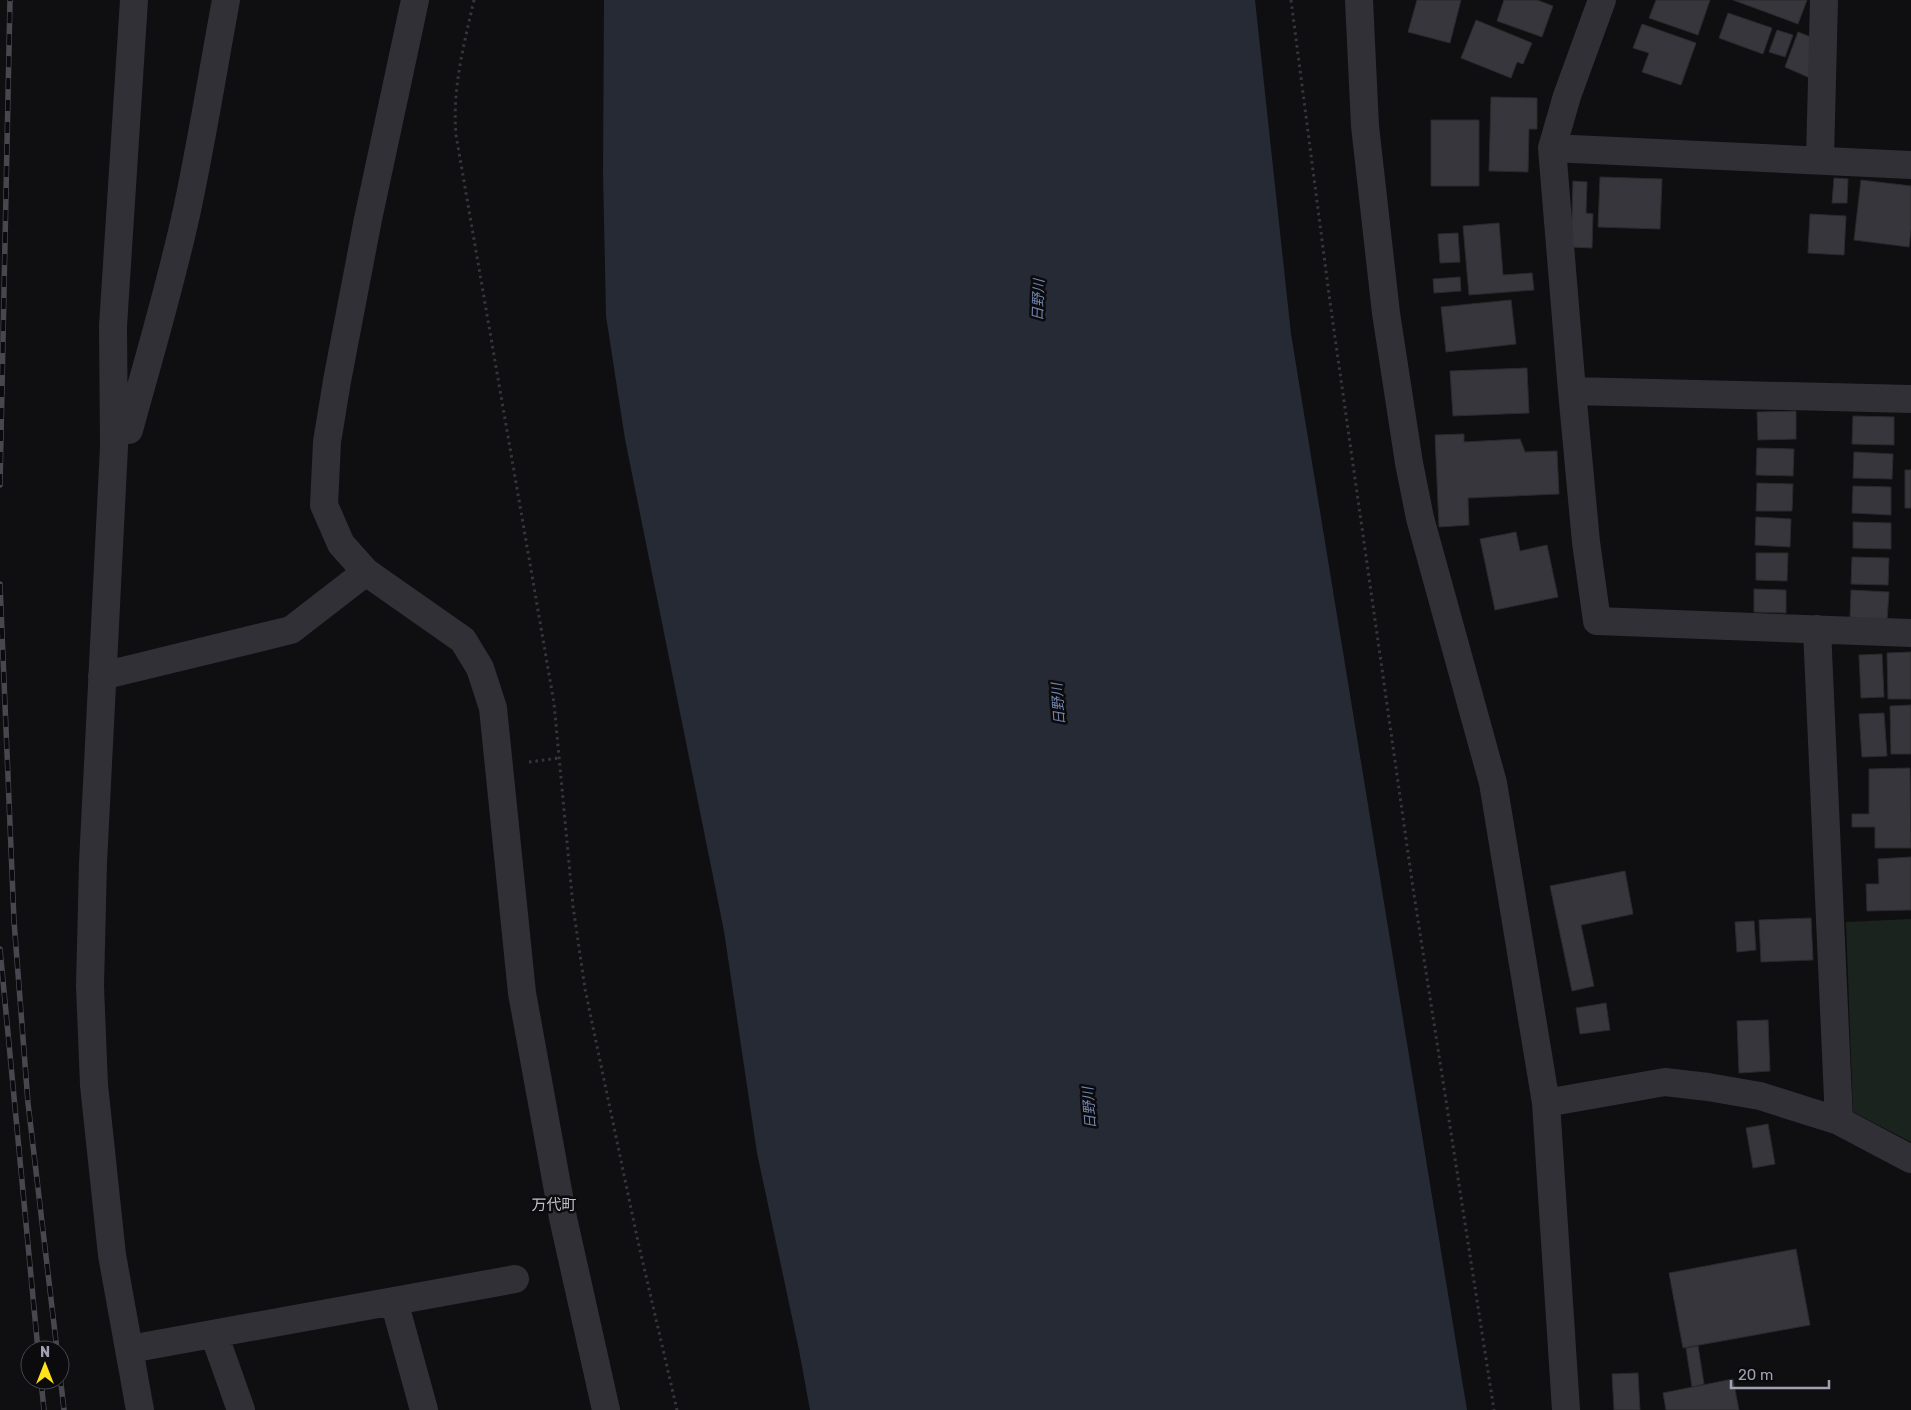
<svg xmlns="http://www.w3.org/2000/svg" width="1911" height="1410" viewBox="0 0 1911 1410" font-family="Rubik,'Noto Sans JP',sans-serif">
<rect width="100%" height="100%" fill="#0f0f11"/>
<path fill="#1b231e" d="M 1911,919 L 1911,1142 L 1853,1112 L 1846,922 Z"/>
<path fill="#252a35" d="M 604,0 L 1255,0 L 1291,334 L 1467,1410 L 810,1410 L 799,1350 L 757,1153 L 724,931 L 625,439 L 606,316 L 603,173 Z"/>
<path fill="#37363c" stroke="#2a292d" d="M 1417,0 L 1461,0 L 1450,43 L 1408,32 Z
M 1504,0 L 1537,0 L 1553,6 L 1542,37 L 1497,21 Z
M 1656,0 L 1710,0 L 1698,35 L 1649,18 Z
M 1733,0 L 1807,0 L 1798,24 Z
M 1728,13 L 1772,28 L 1763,54 L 1719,38 Z
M 1476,20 L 1532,43 L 1523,64 L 1517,62 L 1511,78 L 1461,58 Z
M 1642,24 L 1696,43 L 1681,85 L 1642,72 L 1649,53 L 1633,48 Z
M 1777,30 L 1793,35 L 1785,57 L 1769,52 Z
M 1798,32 L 1811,37 L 1810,78 L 1785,67 Z
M 1491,97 L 1537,98 L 1537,129 L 1529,129 L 1528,172 L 1489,171 Z
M 1431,120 L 1479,120 L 1479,186 L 1431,186 Z
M 1600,177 L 1662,179 L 1660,229 L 1598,227 Z
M 1834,178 L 1848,179 L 1847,203 L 1832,203 Z
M 1861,180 L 1911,186 L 1911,229 L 1909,247 L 1854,240 Z
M 1573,181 L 1587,182 L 1586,213 L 1593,214 L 1592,248 L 1571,247 Z
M 1810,214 L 1846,216 L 1844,255 L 1808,253 Z
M 1499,223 L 1503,275 L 1532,273 L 1534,290 L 1469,295 L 1463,226 Z
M 1458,233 L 1460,262 L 1440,263 L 1438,234 Z
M 1460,277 L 1461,291 L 1434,293 L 1433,279 Z
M 1511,300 L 1516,344 L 1446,352 L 1441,307 Z
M 1527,368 L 1529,413 L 1453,416 L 1450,371 Z
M 1796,411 L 1796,439 L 1758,440 L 1757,412 Z
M 1853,416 L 1894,417 L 1894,445 L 1852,444 Z
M 1464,434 L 1464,442 L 1520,439 L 1525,452 L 1557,451 L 1559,494 L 1468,498 L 1469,525 L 1439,527 L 1435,435 Z
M 1757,448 L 1794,449 L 1793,476 L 1756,475 Z
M 1854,452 L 1893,454 L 1892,479 L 1853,478 Z
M 1905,470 L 1911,470 L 1911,508 L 1905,508 Z
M 1757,483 L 1793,484 L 1792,511 L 1756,511 Z
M 1853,486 L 1891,487 L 1891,515 L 1852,513 Z
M 1756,517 L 1791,519 L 1790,547 L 1755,545 Z
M 1853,522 L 1891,523 L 1891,549 L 1853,548 Z
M 1516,532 L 1520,551 L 1547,545 L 1558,597 L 1495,610 L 1480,539 Z
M 1756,553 L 1788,553 L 1787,581 L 1756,580 Z
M 1852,557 L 1889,558 L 1888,585 L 1851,584 Z
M 1754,589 L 1786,590 L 1786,613 L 1754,612 Z
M 1851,590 L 1889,592 L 1887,620 L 1850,618 Z
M 1911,652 L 1911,699 L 1888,699 L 1887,653 Z
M 1882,654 L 1884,697 L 1861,698 L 1859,655 Z
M 1911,705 L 1911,754 L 1891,754 L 1890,706 Z
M 1884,713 L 1887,756 L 1862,757 L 1859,714 Z
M 1910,768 L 1911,848 L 1875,848 L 1875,827 L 1852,827 L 1852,814 L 1869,814 L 1869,769 Z
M 1911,857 L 1911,910 L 1867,911 L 1866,884 L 1879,884 L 1878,859 Z
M 1625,871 L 1633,914 L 1581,925 L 1594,986 L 1572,991 L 1550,886 Z
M 1811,918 L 1813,960 L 1761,962 L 1759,920 Z
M 1754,921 L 1756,950 L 1737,952 L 1735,922 Z
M 1606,1003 L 1610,1030 L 1580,1034 L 1576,1008 Z
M 1768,1020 L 1770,1071 L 1739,1073 L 1737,1021 Z
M 1768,1124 L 1775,1164 L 1753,1168 L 1746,1128 Z
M 1796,1249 L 1810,1325 L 1683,1348 L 1669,1273 Z
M 1698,1346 L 1704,1384 L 1692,1387 L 1686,1348 Z
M 1638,1373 L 1640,1410 L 1614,1410 L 1612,1374 Z
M 1733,1379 L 1739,1410 L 1666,1410 L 1663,1393 Z"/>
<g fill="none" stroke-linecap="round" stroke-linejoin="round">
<path stroke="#36363d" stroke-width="3" stroke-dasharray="2.5 4" stroke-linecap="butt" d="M 474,0 C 464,44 452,89 456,135 L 554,703 L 573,906 L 585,989 L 637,1237 L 677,1410
M 1291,0 L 1330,302 L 1413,888 L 1494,1410
M 529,762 L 559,758"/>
<path stroke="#303036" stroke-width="28" d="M 134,0 L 113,326 L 114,447 L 93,863 L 90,986 L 94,1085 L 112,1255 L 140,1410
M 415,0 L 368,219 L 337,381 L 327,442 L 324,505 L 341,544 L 366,572 L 463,640 L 480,668 L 493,708 L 522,993 L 563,1218 L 606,1410
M 1359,0 L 1365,126 L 1386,313 L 1409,463 L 1420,518 L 1493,783 L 1546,1103 L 1566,1410
M 1602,0 L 1567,96 L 1552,148 L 1572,391 L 1586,542 L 1597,621 L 1911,633
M 1552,148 L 1911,165
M 1820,159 L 1824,0
M 1572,391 L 1911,399
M 114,430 L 129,430 C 149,357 171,284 187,210 C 202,140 213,70 226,0
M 1817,629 L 1839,1121
M 102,676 L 291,630 L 366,572
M 1546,1103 L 1665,1082 L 1708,1087 L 1760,1096 L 1839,1121 L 1911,1159
M 394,1301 L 424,1410
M 214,1334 L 241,1410
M 130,1349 L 515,1279"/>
<defs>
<path id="rail" d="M 0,485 L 10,0
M 0,584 L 14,921 L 28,1103 L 57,1350
M 0,949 L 38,1350
M 60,1375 L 64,1410
M 41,1380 L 44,1410"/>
</defs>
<use href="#rail" stroke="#47474f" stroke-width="5.5"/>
<use href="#rail" stroke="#0b0a0c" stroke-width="4" stroke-dasharray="11" stroke-linecap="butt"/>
</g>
<g text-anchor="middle" stroke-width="5" stroke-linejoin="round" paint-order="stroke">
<g font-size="14" font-style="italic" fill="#7387b1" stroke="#0b0a0c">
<text transform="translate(1038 300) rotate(-88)" y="5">日野川</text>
<text transform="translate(1058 704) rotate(-94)" y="5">日野川</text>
<text transform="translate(1089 1108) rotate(-94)" y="5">日野川</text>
</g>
<g font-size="15" fill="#c0c1ce" stroke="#0b0a0c">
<text x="554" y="1210">万代町</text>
</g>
</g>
<g transform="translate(45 1365)"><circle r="24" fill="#0b0a0c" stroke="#46464f"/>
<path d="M0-4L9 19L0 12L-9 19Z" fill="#fde11a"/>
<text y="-8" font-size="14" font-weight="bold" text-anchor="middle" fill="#9fa1b3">N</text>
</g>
<path d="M1731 1380v8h98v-8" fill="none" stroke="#9fa1b3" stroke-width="2.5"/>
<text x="1738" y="1380" font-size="15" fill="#9fa1b3" stroke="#0b0a0c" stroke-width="4" paint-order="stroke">20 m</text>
</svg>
